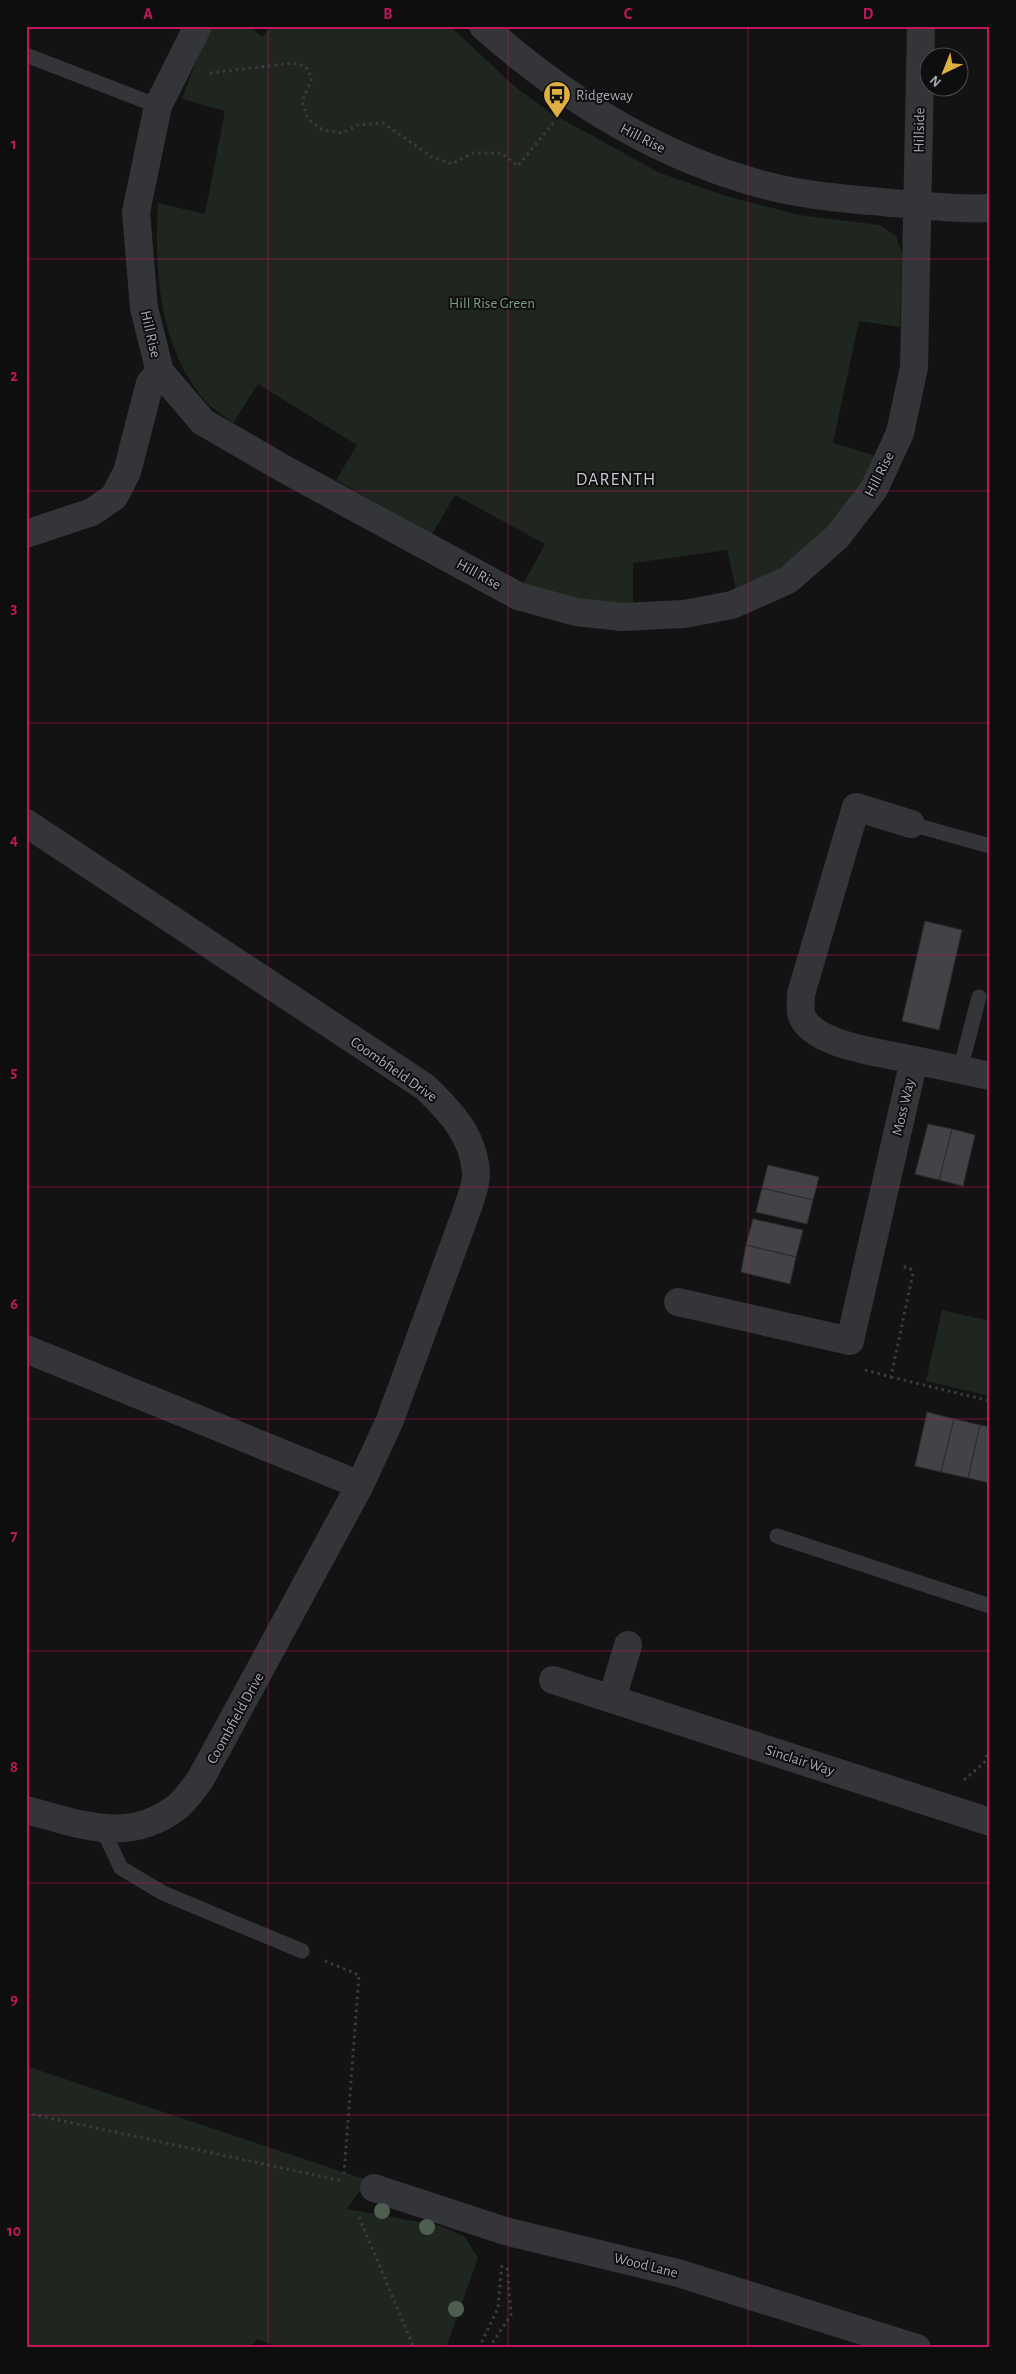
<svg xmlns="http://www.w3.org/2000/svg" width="1016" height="2374" viewBox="0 0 1016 2374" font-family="'Alegreya Sans',sans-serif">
<rect width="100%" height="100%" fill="#131314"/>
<path fill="#1f2620" d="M 214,26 L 250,26 L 262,37 L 272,26 L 450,26 L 514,86 L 551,113 L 660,173 L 726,196 L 799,215 L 880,225 L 896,236 L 902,253 L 900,327 L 859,321 L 833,443 L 876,456 L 861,491 L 829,532 L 779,574 L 737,594 L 727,550 L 633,563 L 633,606 L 604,607 L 522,586 L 545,544 L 455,495 L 432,534 L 336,480 L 357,445 L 258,384 L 233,423 C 225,417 214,410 206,402 C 159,348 154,271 158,203 L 205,214 L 225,111 L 182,99 L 203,43 Z
M 942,1310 L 990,1321 L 990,1396 L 926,1381 Z
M 26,2066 L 367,2180 L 347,2209 L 440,2226 L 464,2236 L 478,2258 L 446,2348 L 281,2348 L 257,2339 L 250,2348 L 26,2348 Z"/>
<path fill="#424347" stroke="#2d2d30" d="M 925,921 L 962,930 L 939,1030 L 902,1021 Z
M 928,1124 L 952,1129 L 939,1180 L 915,1174 Z
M 952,1129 L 975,1135 L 963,1186 L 939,1180 Z
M 768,1165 L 819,1177 L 813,1200 L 762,1188 Z
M 762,1188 L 813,1200 L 807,1224 L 756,1212 Z
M 753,1219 L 803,1230 L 796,1257 L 746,1245 Z
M 746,1245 L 796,1257 L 790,1284 L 741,1272 Z
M 927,1412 L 954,1419 L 941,1472 L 915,1466 Z
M 954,1419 L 980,1425 L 968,1478 L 941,1472 Z
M 980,1425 L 990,1427 L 990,1483 L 968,1478 Z"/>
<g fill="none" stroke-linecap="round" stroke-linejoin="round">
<path stroke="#3a3b3f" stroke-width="3" stroke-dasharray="2.5 4" stroke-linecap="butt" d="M 210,73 L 292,63 L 305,66 L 312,78 L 302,102 L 308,119 L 323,130 L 343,133 L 358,125 L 383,123 L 432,157 L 452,164 L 473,153 L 501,153 L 518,166 L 554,122
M 865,1370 L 891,1377 L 913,1273 L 910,1268 L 900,1266
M 891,1377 L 990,1401
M 964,1780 L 984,1763 L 990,1749
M 325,1961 L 359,1975 L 344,2174
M 26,2113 L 343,2181
M 359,2217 L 414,2348
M 479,2348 L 498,2308 L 502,2264
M 489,2348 L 511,2315 L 507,2264"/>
<path stroke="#343539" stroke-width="15" d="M 26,55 L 158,106
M 911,824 L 990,846
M 960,1070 L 979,997
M 777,1536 L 990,1606
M 103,1830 L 121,1868 L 163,1893 L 302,1951"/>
<path stroke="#343539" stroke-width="28" d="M 198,26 L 158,106 L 136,212 L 144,308 L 160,372 L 203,422 L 286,470 L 518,596 L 576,612 L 622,617 L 684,614 L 732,605 L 788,580 L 837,537 L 874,489 L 900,433 L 914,367 L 921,26
M 483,26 C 566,100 659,158 768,186 C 807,196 851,199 891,203 C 924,205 957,210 990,208
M 26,534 L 92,512 L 114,497 L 127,472 L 150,383 L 160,372
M 26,823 L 425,1087 C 450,1111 474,1136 476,1173 C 477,1183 471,1197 468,1207 L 390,1420 L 360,1485 L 200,1780 C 193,1789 186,1800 177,1807 C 128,1845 80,1824 26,1810
M 914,1060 L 990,1076
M 678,1302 L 850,1341 L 914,1060 C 885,1053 809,1046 801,1013 C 800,1008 801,1000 801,994 L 856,807 L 911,824
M 26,1349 L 360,1485
M 553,1680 L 990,1822
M 612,1699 L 628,1645
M 374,2188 L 505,2231 L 678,2273 L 917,2348"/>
</g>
<g fill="#4e5e50">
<circle cx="382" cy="2211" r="8"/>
<circle cx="427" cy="2227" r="8"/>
<circle cx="456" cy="2309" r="8"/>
</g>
<path fill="none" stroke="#c2185b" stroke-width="1" stroke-opacity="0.55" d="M 268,26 L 268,2348M 508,26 L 508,2348M 748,26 L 748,2348M 26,259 L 990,259M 26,491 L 990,491M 26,723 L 990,723M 26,955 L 990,955M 26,1187 L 990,1187M 26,1419 L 990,1419M 26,1651 L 990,1651M 26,1883 L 990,1883M 26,2115 L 990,2115"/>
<defs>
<symbol id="bus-pin" viewBox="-11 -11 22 30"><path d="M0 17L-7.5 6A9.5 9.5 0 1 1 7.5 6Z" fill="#deaf41" stroke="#0e0e0f"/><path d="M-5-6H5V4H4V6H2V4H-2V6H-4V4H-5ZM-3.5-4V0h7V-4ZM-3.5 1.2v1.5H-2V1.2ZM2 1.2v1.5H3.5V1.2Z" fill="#111"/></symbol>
</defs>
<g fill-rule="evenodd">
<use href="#bus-pin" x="541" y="79" width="32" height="43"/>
</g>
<g text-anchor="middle" stroke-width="4" stroke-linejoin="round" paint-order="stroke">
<g font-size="15" fill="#a6a9b3" stroke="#0e0e0f" text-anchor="start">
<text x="576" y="100">Ridgeway</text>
</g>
<g font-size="15" fill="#a6a9b3" stroke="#0e0e0f">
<text transform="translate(919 130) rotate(-89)" y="5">Hillside</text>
<text transform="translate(643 138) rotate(27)" y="5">Hill Rise</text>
<text transform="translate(151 334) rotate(77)" y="5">Hill Rise</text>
<text transform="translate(879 474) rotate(-63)" y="5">Hill Rise</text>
<text transform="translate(479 574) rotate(29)" y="5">Hill Rise</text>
<text transform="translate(394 1069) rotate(35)" y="5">Coombfield Drive</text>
<text transform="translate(903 1107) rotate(-77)" y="5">Moss Way</text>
<text transform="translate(235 1718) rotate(-61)" y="5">Coombfield Drive</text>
<text transform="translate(800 1760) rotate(18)" y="5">Sinclair Way</text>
<text transform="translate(646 2265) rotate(14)" y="5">Wood Lane</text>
</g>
<g font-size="15" fill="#7e9c81" stroke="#0e0e0f">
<text x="492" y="308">Hill Rise Green</text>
</g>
<g font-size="18" letter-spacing="1" fill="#c6c8d0" stroke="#0e0e0f">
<text x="616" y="485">DARENTH</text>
</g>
</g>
<rect width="1016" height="2374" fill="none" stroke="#0e0e0f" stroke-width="55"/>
<g transform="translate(944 72) rotate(223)"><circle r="24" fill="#0e0e0f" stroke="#4b4c51"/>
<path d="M0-4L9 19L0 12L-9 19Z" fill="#deaf41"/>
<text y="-8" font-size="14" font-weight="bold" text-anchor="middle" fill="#a6a9b3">N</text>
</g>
<rect x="28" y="28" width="960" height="2318" fill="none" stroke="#c2185b" stroke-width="2"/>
<g font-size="16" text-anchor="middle" font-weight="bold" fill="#c2185b">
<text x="148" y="19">A</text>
<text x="388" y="19">B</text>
<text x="628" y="19">C</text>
<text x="868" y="19">D</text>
<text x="14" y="149">1</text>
<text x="14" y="381">2</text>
<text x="14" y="613">3</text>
<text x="14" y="845">4</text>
<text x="14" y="1077">5</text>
<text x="14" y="1309">6</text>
<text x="14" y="1541">7</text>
<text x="14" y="1772">8</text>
<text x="14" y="2004">9</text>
<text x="14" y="2236">10</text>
</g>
</svg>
